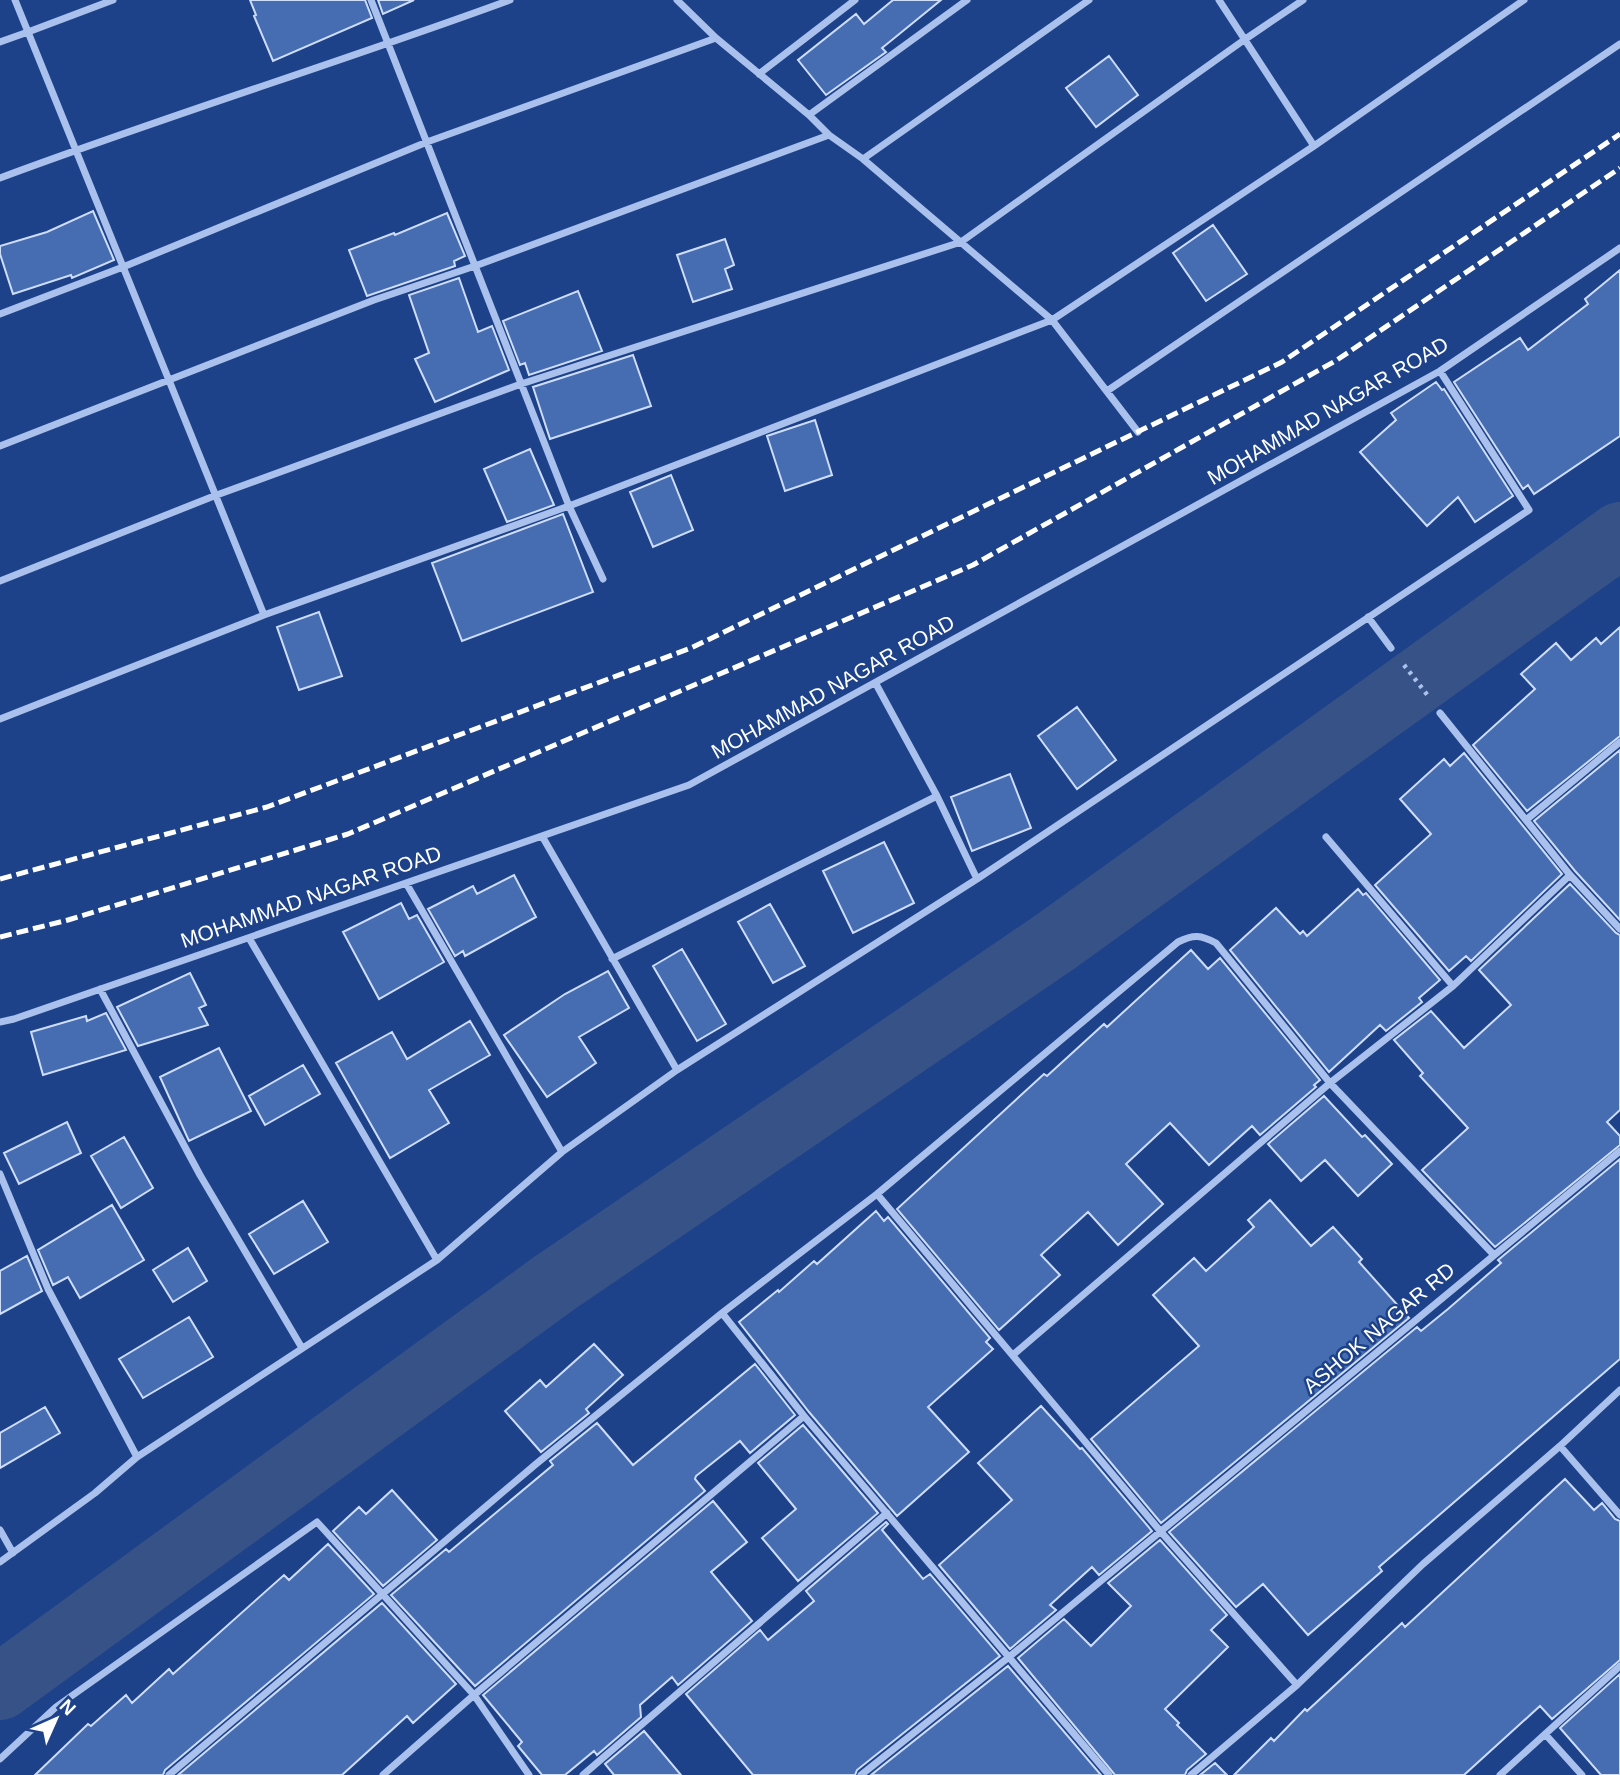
<svg xmlns="http://www.w3.org/2000/svg" width="1620" height="1775" viewBox="0 0 1620 1775" font-family="Arial,sans-serif">
<rect width="100%" height="100%" fill="#1d428a"/>
<g fill="none" stroke-linecap="round" stroke-linejoin="round">
<path stroke="#375287" stroke-width="66" d="M 0,1687 L 553,1284 L 1055,942 L 1620,535"/>
</g>
<path fill="#466cb2" stroke="#ceddf9" stroke-width="2" d="M 250,0 L 365,0 L 372,18 L 273,61 L 254,16 L 256,15 Z
M 378,0 L 414,0 L 383,14 Z
M 893,0 L 941,0 L 882,48 L 886,52 L 826,95 L 798,60 L 856,14 L 864,24 Z
M 1109,56 L 1138,95 L 1096,127 L 1066,88 Z
M 93,211 L 114,260 L 72,278 L 71,275 L 13,294 L 0,254 L 0,246 L 47,232 Z
M 447,213 L 465,256 L 454,261 L 455,266 L 367,296 L 349,250 L 394,233 L 395,235 Z
M 1213,225 L 1247,274 L 1206,301 L 1173,253 Z
M 725,239 L 734,265 L 725,269 L 732,289 L 693,302 L 677,255 Z
M 1620,270 L 1620,436 L 1534,494 L 1528,485 L 1523,489 L 1454,382 L 1520,338 L 1528,350 L 1588,304 L 1585,299 Z
M 459,278 L 478,332 L 492,326 L 509,370 L 435,402 L 415,359 L 429,353 L 409,295 Z
M 578,291 L 602,351 L 529,375 L 525,363 L 520,365 L 503,321 Z
M 633,355 L 651,406 L 550,439 L 533,387 Z
M 1436,382 L 1442,390 L 1444,389 L 1513,496 L 1475,522 L 1458,497 L 1427,526 L 1360,452 L 1396,420 L 1391,413 Z
M 815,420 L 832,475 L 785,491 L 767,436 Z
M 530,449 L 554,505 L 507,522 L 484,469 Z
M 671,475 L 693,530 L 653,547 L 630,492 Z
M 563,514 L 593,592 L 462,641 L 432,563 Z
M 319,612 L 342,676 L 299,690 L 277,627 Z
M 1620,627 L 1620,736 L 1527,811 L 1473,745 L 1535,689 L 1521,674 L 1556,643 L 1571,660 L 1596,638 L 1601,644 Z
M 1077,707 L 1116,760 L 1077,789 L 1038,736 Z
M 1620,750 L 1620,920 L 1575,871 L 1534,821 Z
M 1464,753 L 1562,874 L 1471,961 L 1466,956 L 1449,971 L 1375,885 L 1431,834 L 1400,799 L 1444,759 L 1450,766 Z
M 1010,774 L 1031,828 L 972,851 L 951,797 Z
M 884,842 L 914,903 L 853,933 L 823,871 Z
M 514,875 L 536,917 L 465,956 L 463,951 L 455,956 L 428,909 L 473,886 L 477,894 Z
M 1570,884 L 1616,933 L 1620,935 L 1620,1110 L 1607,1122 L 1620,1136 L 1620,1145 L 1495,1247 L 1422,1170 L 1468,1128 L 1420,1076 L 1423,1073 L 1394,1040 L 1431,1011 L 1464,1048 L 1511,1005 L 1479,970 Z
M 1358,889 L 1363,895 L 1366,893 L 1440,980 L 1419,998 L 1422,1002 L 1386,1031 L 1380,1025 L 1329,1072 L 1230,950 L 1276,908 L 1300,934 L 1303,931 L 1307,936 Z
M 401,903 L 409,919 L 417,915 L 444,962 L 379,999 L 343,932 Z
M 770,904 L 805,966 L 773,983 L 738,922 Z
M 682,949 L 726,1024 L 697,1041 L 653,966 Z
M 1191,950 L 1208,969 L 1220,958 L 1320,1080 L 1314,1085 L 1316,1087 L 1260,1135 L 1252,1126 L 1209,1165 L 1170,1123 L 1126,1164 L 1163,1204 L 1118,1245 L 1088,1212 L 1041,1255 L 1060,1275 L 999,1330 L 897,1209 L 1044,1074 L 1047,1076 L 1104,1024 L 1107,1027 Z
M 608,971 L 629,1008 L 579,1037 L 596,1063 L 547,1097 L 504,1035 L 565,994 Z
M 190,973 L 206,1005 L 199,1008 L 208,1025 L 138,1046 L 117,1007 Z
M 106,1013 L 126,1050 L 43,1075 L 31,1032 L 86,1016 L 87,1021 Z
M 470,1021 L 490,1055 L 429,1090 L 449,1123 L 390,1158 L 336,1063 L 392,1032 L 407,1059 Z
M 219,1048 L 251,1111 L 189,1141 L 160,1077 Z
M 303,1065 L 320,1094 L 265,1125 L 249,1096 Z
M 1324,1096 L 1362,1137 L 1365,1135 L 1392,1164 L 1358,1196 L 1325,1160 L 1301,1181 L 1268,1144 Z
M 67,1122 L 81,1153 L 19,1184 L 4,1153 Z
M 124,1137 L 153,1188 L 121,1208 L 91,1156 Z
M 1620,1159 L 1620,1359 L 1379,1567 L 1382,1571 L 1308,1635 L 1263,1584 L 1236,1607 L 1169,1532 L 1417,1327 L 1421,1331 L 1448,1309 L 1501,1263 L 1498,1260 Z
M 1270,1200 L 1311,1246 L 1333,1227 L 1362,1259 L 1359,1262 L 1409,1318 L 1161,1523 L 1091,1439 L 1199,1346 L 1153,1295 L 1194,1258 L 1206,1271 L 1254,1227 L 1248,1220 Z
M 303,1201 L 328,1242 L 274,1274 L 249,1234 Z
M 112,1205 L 144,1260 L 80,1298 L 68,1277 L 53,1285 L 38,1250 Z
M 876,1211 L 884,1221 L 888,1217 L 990,1338 L 986,1342 L 993,1349 L 928,1407 L 969,1452 L 897,1516 L 809,1412 L 739,1322 L 778,1290 L 779,1292 L 814,1261 L 817,1264 Z
M 188,1248 L 207,1281 L 173,1302 L 153,1270 Z
M 27,1256 L 42,1291 L 0,1314 L 0,1271 Z
M 189,1317 L 213,1357 L 143,1398 L 119,1359 Z
M 594,1344 L 623,1375 L 586,1409 L 589,1413 L 541,1452 L 505,1411 L 540,1380 L 546,1387 Z
M 755,1364 L 795,1415 L 750,1453 L 740,1441 L 696,1476 L 695,1479 L 705,1491 L 475,1686 L 391,1595 L 446,1549 L 449,1552 L 553,1465 L 550,1461 L 597,1423 L 633,1465 Z
M 1041,1406 L 1080,1449 L 1082,1448 L 1152,1531 L 1099,1575 L 1092,1567 L 1050,1605 L 1056,1610 L 1010,1649 L 939,1565 L 1012,1500 L 978,1463 Z
M 45,1407 L 60,1433 L 0,1468 L 0,1433 Z
M 803,1425 L 878,1513 L 798,1581 L 762,1538 L 796,1509 L 758,1463 Z
M 1565,1479 L 1594,1510 L 1602,1503 L 1615,1519 L 1620,1521 L 1620,1660 L 1552,1719 L 1540,1706 L 1464,1775 L 1234,1775 L 1271,1738 L 1274,1741 L 1305,1709 L 1307,1711 L 1402,1623 L 1405,1627 Z
M 392,1490 L 437,1540 L 383,1586 L 333,1531 L 359,1507 L 366,1514 Z
M 713,1501 L 747,1542 L 711,1572 L 752,1621 L 678,1685 L 672,1677 L 640,1705 L 641,1717 L 597,1755 L 594,1751 L 565,1775 L 542,1775 L 518,1746 L 522,1742 L 483,1695 Z
M 886,1522 L 888,1524 L 882,1530 L 923,1579 L 930,1574 L 1000,1656 L 857,1770 L 855,1775 L 753,1775 L 686,1694 L 760,1630 L 768,1640 L 814,1601 L 806,1591 Z
M 1160,1540 L 1227,1615 L 1211,1630 L 1228,1647 L 1165,1709 L 1179,1723 L 1177,1725 L 1206,1754 L 1187,1770 L 1185,1775 L 1115,1775 L 1018,1658 L 1064,1619 L 1091,1646 L 1131,1606 L 1108,1583 Z
M 328,1544 L 374,1594 L 165,1770 L 163,1775 L 35,1775 L 88,1724 L 91,1726 L 126,1695 L 132,1703 L 169,1669 L 173,1674 L 284,1575 L 289,1580 Z
M 382,1603 L 456,1684 L 413,1723 L 407,1716 L 342,1775 L 178,1775 Z
M 1008,1666 L 1101,1775 L 871,1775 Z
M 1620,1674 L 1620,1775 L 1601,1775 L 1560,1728 Z
M 644,1731 L 681,1775 L 614,1775 L 605,1764 Z
M 1215,1763 L 1227,1775 L 1200,1775 Z"/>
<g fill="none" stroke-linecap="round" stroke-linejoin="round">
<path stroke="#a9c1ec" stroke-width="4.5" stroke-dasharray="3.5 5" stroke-linecap="butt" d="M 1404,665 L 1429,697"/>
<path stroke="#a9c1ec" stroke-width="7" d="M 15,0 L 28,32 L 113,0
M 677,0 L 716,38 L 809,115 L 829,135 L 863,159 L 1052,320 L 1138,432
M 1219,0 L 1314,146
M 0,42 L 28,32 L 264,615 L 569,506 L 371,0
M 759,74 L 855,0
M 809,115 L 967,0
M 863,159 L 1089,0
M 0,178 C 169,115 341,62 510,0
M 0,314 L 123,267 L 427,142 L 716,38
M 1107,391 L 1620,44
M 0,446 L 374,300 L 475,266 L 829,135
M 603,579 L 569,506 L 1052,320 L 1314,146 L 1524,0
M 0,581 L 214,496 L 521,384 L 961,242 L 1244,40 L 1303,0
M 1368,617 L 1391,648
M 876,684 L 937,796 L 977,879
M 1440,713 L 1570,875 L 1620,929
M 0,719 L 264,615
M 1526,820 L 1620,742
M 542,836 L 677,1070
M 1326,837 L 1453,986
M 406,883 L 562,1152
M 249,938 L 437,1260
M 612,959 L 937,796
M 100,989 L 200,1175 L 302,1348
M 0,1022 L 14,1019 L 689,785 L 1440,371 L 1620,248
M 0,1174 L 48,1289 L 137,1457
M 877,1194 L 1161,1532 L 1297,1685
M 722,1313 L 877,1194 L 1178,942 C 1194,934 1201,935 1216,943 L 1330,1083 L 1494,1255
M 1013,1355 L 1330,1083 L 1453,986 L 1570,875
M 1560,1446 L 1620,1515
M 0,1530 L 13,1553
M 0,1562 L 95,1493 L 137,1457 L 437,1260 L 562,1152 L 677,1070 L 977,879 L 1529,510 L 1440,371
M 1545,1734 L 1582,1775
M 0,1759 L 56,1707 L 317,1522 L 474,1695 L 529,1775
M 169,1775 L 536,1464 L 722,1313 L 804,1416 L 1109,1775
M 383,1775 L 474,1695 L 804,1416
M 583,1775 L 887,1513
M 861,1775 L 1009,1657 L 1620,1151
M 1191,1775 L 1297,1685 L 1423,1564 L 1560,1446 L 1620,1390
M 1500,1775 L 1620,1666"/>
<path stroke="#fff" stroke-width="5" stroke-dasharray="12 5" stroke-linecap="butt" d="M 0,879 L 267,807 L 691,648 L 1282,362 L 1620,134
M 0,937 L 68,920 L 348,834 L 973,565 L 1337,360 L 1620,168"/>
</g>
<g text-anchor="middle" stroke-width="5" stroke-linejoin="round" paint-order="stroke">
<g font-size="21" fill="#fff" stroke="#1d428a">
<text transform="translate(1328 411) rotate(-30)" y="7">MOHAMMAD NAGAR ROAD</text>
<text transform="translate(833 687) rotate(-29)" y="7">MOHAMMAD NAGAR ROAD</text>
<text transform="translate(311 897) rotate(-19)" y="7">MOHAMMAD NAGAR ROAD</text>
<text transform="translate(1379 1328) rotate(-40)" y="7">ASHOK NAGAR RD</text>
</g>
</g>
<g transform="translate(56 1719) rotate(45)" stroke="#1d428a" stroke-width="5" paint-order="stroke">
<path d="M0-5L12 26L0 18L-12 26Z" fill="#ffffff"/>
<text y="-10" font-size="19" font-weight="bold" text-anchor="middle" fill="#ffffff">N</text>
</g>
</svg>
